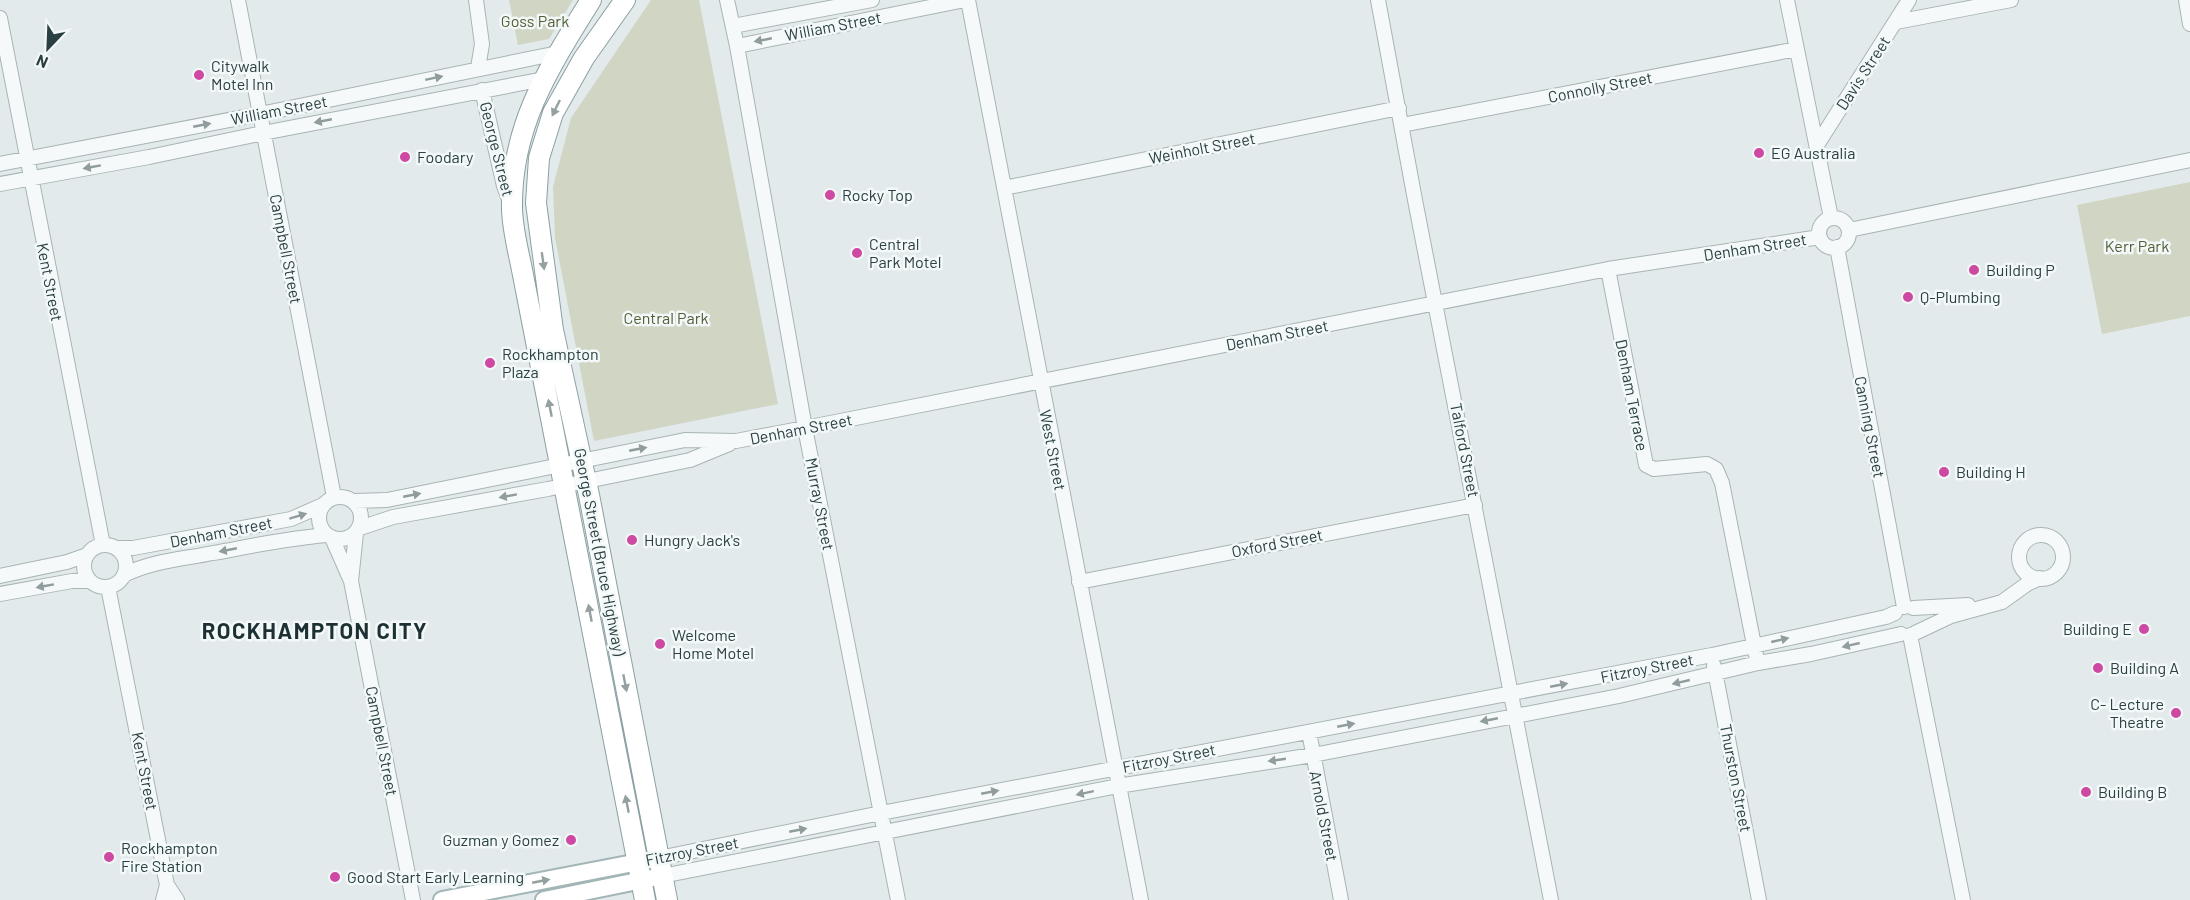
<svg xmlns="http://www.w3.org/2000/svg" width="2190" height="900" viewBox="0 0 2190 900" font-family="Barlow,sans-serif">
<rect width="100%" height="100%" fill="#e3eaeb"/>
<path fill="#d1d5c4" d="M 509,0 L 573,0 L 549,39 L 518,45 Z
M 651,0 L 699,0 L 778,404 L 594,441 L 555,238 L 553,187 L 571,118 Z
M 2190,182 L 2190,316 L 2102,334 L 2077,205 Z"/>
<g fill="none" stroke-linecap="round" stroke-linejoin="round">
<defs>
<path id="minor" d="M 238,0 L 334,497
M 476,0 L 482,44 L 478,68
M 727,0 L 737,46 L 805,428 L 898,900
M 968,0 L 1141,900
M 1378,0 L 1415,200 L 1551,900
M 1787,0 L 1831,218
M 2186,0 L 2190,24
M 0,18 L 103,545
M 1896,22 L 2011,0
M 733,26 L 872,0
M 737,46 L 965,0
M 482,90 L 504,186 L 510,202
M 1402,125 L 1797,49
M 1817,145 L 1909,0
M 0,164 L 260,114 L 558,53
M 0,184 L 149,157 L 263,133 L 544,79
M 1004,188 L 1399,108
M1819 233a15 15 0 1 1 30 0a15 15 0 1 1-30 0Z
M 1849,230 L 2190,160
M 1837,247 L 1904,607
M 1608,269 L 1646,465 L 1654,469 L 1707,464 L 1716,469 L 1722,483 L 1756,655
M319 518a21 21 0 1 1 42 0a21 21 0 1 1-42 0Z
M 354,501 L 387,500 L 685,440 L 736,441 L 805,428 L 1608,269 L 1820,237
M 360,528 L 393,517 L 548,489 L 690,460 L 729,444
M2019 557a22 22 0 1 1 44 0a22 22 0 1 1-44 0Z
M 332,538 L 351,581 L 413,900
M84 566a21 21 0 1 1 42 0a21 21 0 1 1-42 0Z
M 116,548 L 133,548 L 291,519 L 323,505
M 124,575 C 151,561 184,559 213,553 C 252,546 289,538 327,535
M 0,576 L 67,562 L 87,555
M 351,581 L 356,533
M 1079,582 L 1475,505
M 108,587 L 167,885 L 163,900
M 0,594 L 72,581 L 90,581
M 1913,608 L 1968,605
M 1915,633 L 1951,616 L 2002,602 L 2027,584 L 2040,578
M 1910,635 L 1963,900
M 1714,666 L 1759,900
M 1309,732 L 1341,900
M 659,858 L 881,813 L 1712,655 L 1886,617 L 1895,613
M 662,876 L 1118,786 L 1313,755 L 1619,696 L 1758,663 L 1811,654 L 1901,634
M 167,885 L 177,900"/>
<path id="major" d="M 442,900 L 649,860
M 544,900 L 662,876"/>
<path id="highway" d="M 591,0 C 550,66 511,125 512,207 C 512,229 519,253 523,275 L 645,900
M 625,0 L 584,58 L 553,113 L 539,158 L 536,203 L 553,330 L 589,495 L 667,900"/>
</defs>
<use href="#minor" stroke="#a8b4b5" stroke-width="16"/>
<use href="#major" stroke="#a2b5b7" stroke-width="20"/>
<use href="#highway" stroke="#8aa0a2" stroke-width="22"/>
<use href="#minor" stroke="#f6f9f9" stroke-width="14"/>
<use href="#major" stroke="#fff" stroke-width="16"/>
<use href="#highway" stroke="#fff" stroke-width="20"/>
</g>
<defs><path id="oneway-solid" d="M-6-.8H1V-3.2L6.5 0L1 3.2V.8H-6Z" transform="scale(1.5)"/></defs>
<g fill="#909c9e">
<use href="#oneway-solid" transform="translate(763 40) rotate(169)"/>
<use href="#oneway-solid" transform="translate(434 78) rotate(-12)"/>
<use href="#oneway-solid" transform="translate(323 121) rotate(169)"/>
<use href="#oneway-solid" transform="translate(202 125) rotate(-11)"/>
<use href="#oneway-solid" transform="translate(92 167) rotate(170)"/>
<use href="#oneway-solid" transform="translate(638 449) rotate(-11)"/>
<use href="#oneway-solid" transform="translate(412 495) rotate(-11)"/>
<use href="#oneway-solid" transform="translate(508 496) rotate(170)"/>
<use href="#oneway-solid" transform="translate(298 516) rotate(-17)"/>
<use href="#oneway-solid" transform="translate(228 550) rotate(169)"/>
<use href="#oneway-solid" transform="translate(45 586) rotate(170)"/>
<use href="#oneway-solid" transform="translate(1780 640) rotate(-13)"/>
<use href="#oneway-solid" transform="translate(1851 645) rotate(167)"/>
<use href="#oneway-solid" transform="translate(1681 682) rotate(167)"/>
<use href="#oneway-solid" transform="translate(1559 685) rotate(-11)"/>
<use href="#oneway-solid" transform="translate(1489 720) rotate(169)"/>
<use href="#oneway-solid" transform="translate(1346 725) rotate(-11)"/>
<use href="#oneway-solid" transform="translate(1277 760) rotate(172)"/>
<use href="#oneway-solid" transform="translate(990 792) rotate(-11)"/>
<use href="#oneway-solid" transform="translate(1085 793) rotate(168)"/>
<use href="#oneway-solid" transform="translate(798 830) rotate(-11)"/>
</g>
<g fill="#95a0a1">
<use href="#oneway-solid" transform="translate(556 108) rotate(116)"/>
<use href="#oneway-solid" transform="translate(543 261) rotate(82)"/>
<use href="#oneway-solid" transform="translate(550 408) rotate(-101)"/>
<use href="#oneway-solid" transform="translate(590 613) rotate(-101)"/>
<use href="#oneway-solid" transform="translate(625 683) rotate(79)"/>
<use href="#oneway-solid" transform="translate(627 804) rotate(-101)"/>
<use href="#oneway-solid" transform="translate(541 881) rotate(-11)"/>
</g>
<g fill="#ce4aa2" stroke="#f3f8f8" stroke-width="2">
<circle cx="199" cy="75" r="6"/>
<circle cx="1759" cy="153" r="6"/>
<circle cx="405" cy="157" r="6"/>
<circle cx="830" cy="195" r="6"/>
<circle cx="857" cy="253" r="6"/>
<circle cx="1974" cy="270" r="6"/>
<circle cx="1908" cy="297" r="6"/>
<circle cx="490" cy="363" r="6"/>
<circle cx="1944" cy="472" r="6"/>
<circle cx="632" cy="540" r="6"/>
<circle cx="2144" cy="629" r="6"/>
<circle cx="660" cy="644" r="6"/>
<circle cx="2098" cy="668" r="6"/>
<circle cx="2176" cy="713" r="6"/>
<circle cx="2086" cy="792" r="6"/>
<circle cx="571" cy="840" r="6"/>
<circle cx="109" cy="857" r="6"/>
<circle cx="335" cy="877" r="6"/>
</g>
<g text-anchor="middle" stroke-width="5" stroke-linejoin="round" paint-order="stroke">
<g font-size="16" fill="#545f38" stroke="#f3f8f8">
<text x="535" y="27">Goss Park</text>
<text x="2137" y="252">Kerr Park</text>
<text x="666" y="324">Central Park</text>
</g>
<g font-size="16" fill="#2b4043" stroke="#f3f8f8">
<text transform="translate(833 26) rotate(-11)" y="6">William Street</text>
<text transform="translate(1863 73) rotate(-57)" y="6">Davis Street</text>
<text transform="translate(1600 87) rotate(-11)" y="6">Connolly Street</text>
<text transform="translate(279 110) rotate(-11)" y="6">William Street</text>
<text transform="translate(1202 148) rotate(-11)" y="6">Weinholt Street</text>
<text transform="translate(497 149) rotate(76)" y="6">George Street</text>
<text transform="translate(1755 247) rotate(-9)" y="6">Denham Street</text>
<text transform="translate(286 249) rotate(79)" y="6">Campbell Street</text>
<text transform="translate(50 282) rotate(79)" y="6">Kent Street</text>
<text transform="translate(1277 335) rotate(-11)" y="6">Denham Street</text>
<text transform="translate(1632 395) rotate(79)" y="6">Denham Terrace</text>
<text transform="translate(1870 427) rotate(79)" y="6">Canning Street</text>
<text transform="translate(801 429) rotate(-11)" y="6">Denham Street</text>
<text transform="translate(1053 450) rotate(79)" y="6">West Street</text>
<text transform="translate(1465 450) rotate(79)" y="6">Talford Street</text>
<text transform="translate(820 504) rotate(79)" y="6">Murray Street</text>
<text transform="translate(221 532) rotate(-11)" y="6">Denham Street</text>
<text transform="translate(1277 543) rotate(-11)" y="6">Oxford Street</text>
<text transform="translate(600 552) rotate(79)" y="6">George Street (Bruce Highway)</text>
<text transform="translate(1647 668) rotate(-11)" y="6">Fitzroy Street</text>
<text transform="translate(382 741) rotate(79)" y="6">Campbell Street</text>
<text transform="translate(1169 758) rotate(-11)" y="6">Fitzroy Street</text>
<text transform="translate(145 771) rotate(79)" y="6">Kent Street</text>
<text transform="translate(1736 778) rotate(79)" y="6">Thurston Street</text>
<text transform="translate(1324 816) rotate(79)" y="6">Arnold Street</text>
<text transform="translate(692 851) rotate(-11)" y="6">Fitzroy Street</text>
</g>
<g font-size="16" fill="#2b4043" stroke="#f3f8f8" text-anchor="start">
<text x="211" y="72">Citywalk<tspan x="211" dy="18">Motel Inn</tspan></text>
<text x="1771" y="159">EG Australia</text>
<text x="417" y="163">Foodary</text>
<text x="842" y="201">Rocky Top</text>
<text x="869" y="250">Central<tspan x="869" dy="18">Park Motel</tspan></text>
<text x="1986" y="276">Building P</text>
<text x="1920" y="303">Q-Plumbing</text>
<text x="502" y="360">Rockhampton<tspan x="502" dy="18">Plaza</tspan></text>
<text x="1956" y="478">Building H</text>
<text x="644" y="546">Hungry Jack's</text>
<text x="2132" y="635" text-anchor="end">Building E</text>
<text x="672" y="641">Welcome<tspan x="672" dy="18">Home Motel</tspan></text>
<text x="2110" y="674">Building A</text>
<text x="2164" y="710" text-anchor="end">C- Lecture<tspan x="2164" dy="18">Theatre</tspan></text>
<text x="2098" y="798">Building B</text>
<text x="559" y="846" text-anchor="end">Guzman y Gomez</text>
<text x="121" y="854">Rockhampton<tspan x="121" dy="18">Fire Station</tspan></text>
<text x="347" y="883">Good Start Early Learning</text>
</g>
<g font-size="22" font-weight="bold" letter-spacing="1.5" fill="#1d3134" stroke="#f3f8f8">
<text x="315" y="639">ROCKHAMPTON CITY</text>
</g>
</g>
<g transform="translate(48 48) rotate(203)" stroke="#f3f8f8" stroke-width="4.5" paint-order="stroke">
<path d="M0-4.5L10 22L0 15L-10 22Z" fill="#2b4043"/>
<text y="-9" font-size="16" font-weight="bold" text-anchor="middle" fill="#2b4043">N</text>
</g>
</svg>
